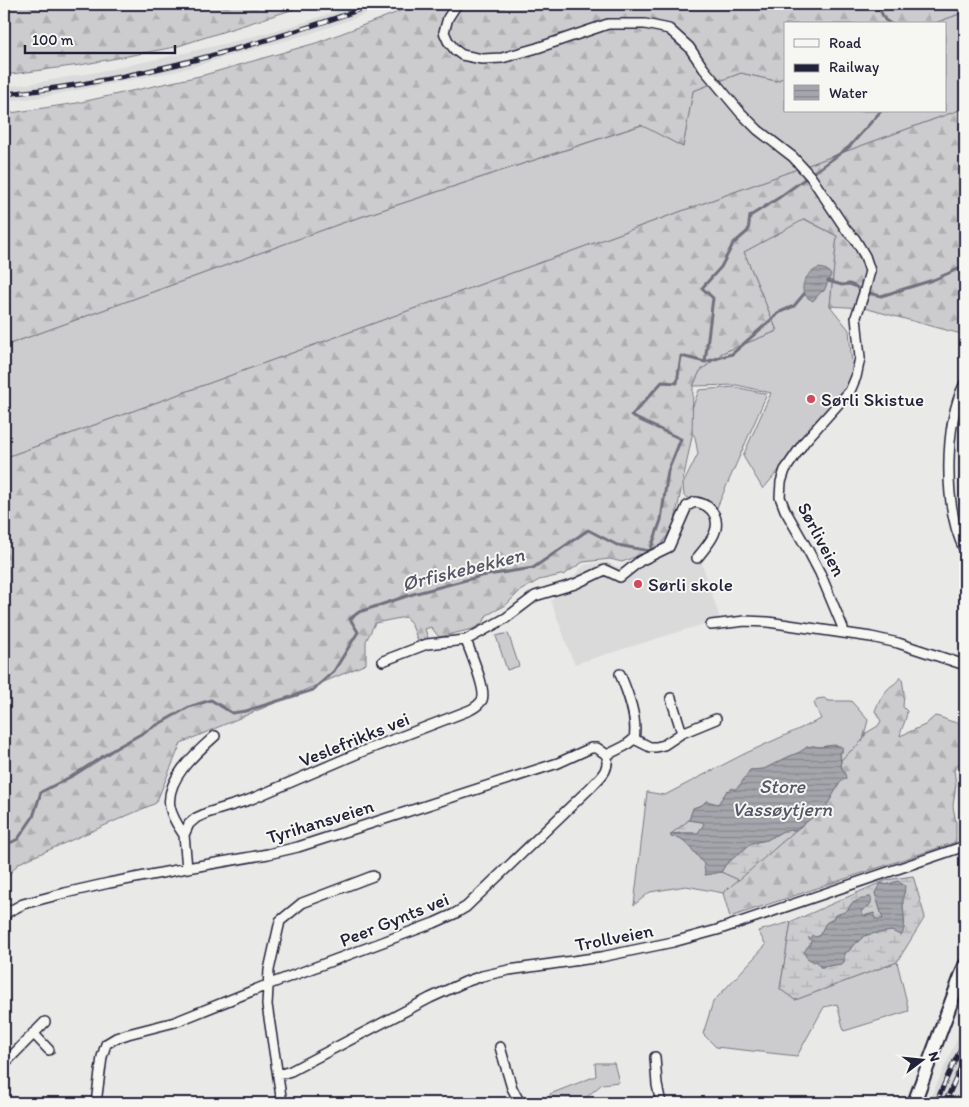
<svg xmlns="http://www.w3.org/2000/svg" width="969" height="1107" viewBox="0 0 969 1107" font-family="Itim,sans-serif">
<defs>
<pattern id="forest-firs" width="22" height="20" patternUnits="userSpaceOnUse" patternTransform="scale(1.25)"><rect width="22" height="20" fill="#ccccce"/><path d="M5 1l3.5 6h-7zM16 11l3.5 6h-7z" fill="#afafb2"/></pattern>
<pattern id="wetland-marsh" width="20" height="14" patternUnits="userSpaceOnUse" patternTransform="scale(1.25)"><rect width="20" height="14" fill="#ccccce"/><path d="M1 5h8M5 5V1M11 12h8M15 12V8" fill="none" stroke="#afafb2"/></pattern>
<pattern id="water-rules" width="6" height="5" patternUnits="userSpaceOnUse" patternTransform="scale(1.25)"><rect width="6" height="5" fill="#a5a5ac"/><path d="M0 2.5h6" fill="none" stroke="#86868d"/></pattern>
</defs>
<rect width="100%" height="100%" fill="#e9e9e7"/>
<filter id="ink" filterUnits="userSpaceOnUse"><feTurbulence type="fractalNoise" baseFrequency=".02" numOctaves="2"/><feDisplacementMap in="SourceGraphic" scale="10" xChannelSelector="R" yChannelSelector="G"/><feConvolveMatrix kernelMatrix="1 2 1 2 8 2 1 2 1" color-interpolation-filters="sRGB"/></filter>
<g filter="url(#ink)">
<path fill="#dadada" d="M 356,4 L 391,4 L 355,18 L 309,34 L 177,71 L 42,97 L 4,101 L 4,87 L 41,82 L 102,71 L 176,55 L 248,38 L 305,22 Z
M 690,499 L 715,512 L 719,517 L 720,529 L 716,542 L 702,563 L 720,619 L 575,664 L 571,656 L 551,601 L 584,565 L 607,562 L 620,568 L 663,548 Z
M 965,1021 L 965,1078 L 955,1103 L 929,1103 L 931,1097 Z"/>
<path fill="#ccccce" stroke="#777784" d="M 965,12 L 965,108 L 4,458 L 4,346 L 342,223 L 642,125 L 683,147 L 693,91 L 741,73 L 776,81 L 785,77 L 785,111 L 945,111 L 945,24 L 932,24 Z
M 804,219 L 837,236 L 830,306 L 849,330 L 853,376 L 841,396 L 763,489 L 743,456 L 771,393 L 737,385 L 693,386 L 700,371 L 724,352 L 777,331 L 744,252 Z
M 735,387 L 767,394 L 715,512 L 684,496 L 683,484 L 698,454 L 695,437 L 686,424 L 699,390 Z
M 508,633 L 519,666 L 507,670 L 496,636 Z
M 824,698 L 828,701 L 851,701 L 868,720 L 863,740 L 841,760 L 840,754 L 843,751 L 828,746 L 820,747 L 813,746 L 807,747 L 800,752 L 788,757 L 764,769 L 750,770 C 742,781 741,789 727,791 L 718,804 L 706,801 L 702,805 L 693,808 L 689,820 L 671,834 L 671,837 L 680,838 L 687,843 L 704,864 L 706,875 L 721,872 L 739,880 L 723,893 L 686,886 L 650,892 L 634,905 L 647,792 L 665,795 L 744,754 L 821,719 L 814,703 L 817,699 Z
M 791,922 L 780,989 L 795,1000 L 897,962 L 909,1011 L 844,1031 L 837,1004 L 824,1007 L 797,1056 L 716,1047 L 703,1034 L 713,1002 L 766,945 L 758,931 Z
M 595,1063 L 614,1063 L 619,1082 L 602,1084 L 582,1101 L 565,1100 L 551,1101 L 550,1094 L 596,1076 Z"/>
<path fill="url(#forest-firs)" stroke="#777784" d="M 4,4 L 310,4 L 175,47 L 80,65 L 4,75 Z
M 415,4 L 965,4 L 965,12 L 932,24 L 785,24 L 785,77 L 776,81 L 741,73 L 693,91 L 683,147 L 641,125 L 342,223 L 4,346 L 4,114 L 77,103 L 204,75 L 316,43 L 393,14 Z
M 965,108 L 965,335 L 864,308 L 830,306 L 837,236 L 805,219 L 744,252 L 777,331 L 724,352 L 700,371 L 693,386 L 692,436 L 674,525 L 660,547 L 622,562 L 610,559 L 583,562 L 565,574 L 539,580 L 520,591 L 506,605 L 487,615 L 483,623 L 473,629 L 439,637 L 431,627 L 425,629 L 428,638 L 423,640 L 418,641 L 411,623 L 405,617 L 375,623 L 366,641 L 366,664 L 181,743 L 156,803 L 19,863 L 4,880 L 4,458 Z
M 900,677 L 902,678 L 904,693 L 903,707 L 907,711 C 906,722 902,726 900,736 L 925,725 L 935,716 C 942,717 946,720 953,722 C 958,723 960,722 965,726 L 965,766 L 963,766 L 959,763 L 954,770 L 956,784 L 953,806 L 956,823 L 956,842 L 730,917 L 723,893 L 796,830 L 826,807 L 845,773 L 842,768 L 841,760 L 863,740 L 866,733 L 878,726 L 881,721 L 875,711 C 878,703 882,695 888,689 C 892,684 896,685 900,677 Z"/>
<path fill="url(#wetland-marsh)" stroke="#777784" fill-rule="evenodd" d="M 689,820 L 702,822 L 704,824 L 698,833 L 684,833 L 671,834 Z
M 796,830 L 739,880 L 721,872 L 726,864 L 752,843 L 767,840 L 783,831 Z
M 913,876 L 925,917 L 897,962 L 795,1000 L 780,989 L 791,922 L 886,880 ZM 898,881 L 905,891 C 898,904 911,926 900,935 L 892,931 L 871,934 L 864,936 L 859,941 L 854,944 L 849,951 L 844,953 L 844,962 L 841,964 L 822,967 L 820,967 L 817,961 L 807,958 L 804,953 L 815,937 L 819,936 L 826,923 L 833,919 L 839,914 L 843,913 L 849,908 L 851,904 L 861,899 L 865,900 L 868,897 L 864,909 L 861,911 L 864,916 L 874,913 L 875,919 L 883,919 L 875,893 L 880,884 L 886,885 Z"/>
<path fill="url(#water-rules)" stroke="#71717f" d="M 820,268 L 827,270 L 831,275 L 824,291 L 821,292 L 813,301 C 810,299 807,298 806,296 C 797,286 809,270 820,268 Z
M 834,745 L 840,746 L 843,748 L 840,754 C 841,759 840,765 842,769 C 844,773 846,774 846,779 L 841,781 L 826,807 L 796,830 L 783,831 L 767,840 L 752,843 L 726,864 L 721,872 L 705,875 L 704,864 L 687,843 L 680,838 L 671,837 L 671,834 L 684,833 L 698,833 L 704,824 L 702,822 L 689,820 L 693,808 L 702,805 L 706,801 L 718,804 L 727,791 L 730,790 L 732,788 L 735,790 L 738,788 L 750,770 L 764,769 L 788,757 L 800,752 L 807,747 L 813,746 L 820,747 Z
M 898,881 L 905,886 C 905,891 903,894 903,898 C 902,911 907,923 902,935 L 900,935 L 892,931 L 871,934 L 864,936 L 859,941 L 854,944 L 849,951 L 844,953 L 844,962 L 841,964 L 822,967 L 820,967 L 817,961 L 814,962 L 807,958 L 804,952 L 810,944 L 811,941 L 808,938 L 811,938 L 812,935 L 815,937 L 819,936 L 826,923 L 833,919 L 835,915 C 842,913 848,912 851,904 L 861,899 L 865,899 L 868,897 L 871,897 C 873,906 867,907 861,911 L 864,916 L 874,913 L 875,919 L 883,919 L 875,893 L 880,884 L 883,883 L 886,885 Z"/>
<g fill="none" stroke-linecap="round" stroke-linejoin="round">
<path stroke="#71717f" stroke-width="3" d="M 877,4 L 885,20 L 891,24
M 828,281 L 842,285 L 849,284 L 855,286 L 861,291 L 881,296 L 933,280 L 965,266
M 705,362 L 732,354 L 780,312 L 794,306 L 804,294
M 4,846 L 18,839 L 33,817 L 41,792 L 74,775 L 116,748 L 189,707 L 211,700 L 232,713 L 246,711 L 313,690 L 334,671 L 358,632 L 350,619 L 359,612 L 413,594 L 481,576 L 533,568 L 588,530 L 617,545 L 650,551 L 661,520 L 668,471 L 681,439 L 631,416 L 662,382 L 677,383 L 681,356 L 705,362 L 713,298 L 702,288 L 721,267 L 733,244 L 748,231 L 750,216 L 777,199 L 849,147 L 881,111"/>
<defs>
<path id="street" d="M 457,4 L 448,18 L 444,32 L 448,41 L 455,50 L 462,55 L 482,59 L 502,58 L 537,48 L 608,24 L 645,24 L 669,29 L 689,47 L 704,69 L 740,112 L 758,130 L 793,157 L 811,177 L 847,231 L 855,239 L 865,256 L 870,271 L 865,290 L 856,317 L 860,358 L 856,377 L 850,391 L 805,441 L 785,470 L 781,482 L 780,497 L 785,510 L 809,552 L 820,573 L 843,628 L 843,633
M 965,383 C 944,425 943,508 965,551
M 711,625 L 745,621 L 768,622 L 871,637 L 898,643 L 965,665
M 383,661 L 427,644 L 466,640 L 506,618 L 535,596 L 575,584 L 605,570 L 620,577 L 640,561 L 669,547 L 687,506 L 695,502 C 714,505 722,521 712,538 C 708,545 702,552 697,558
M 671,698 L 682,733
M 634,739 L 650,747 L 656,747 L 664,745 L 682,733 L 716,719
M 607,755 L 625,746 L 634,739 C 638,719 628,693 620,674
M 184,835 C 178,826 172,817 170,807 C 165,779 197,752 215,736
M 187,868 L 184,835 L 189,824 L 196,818 L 207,813 L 249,800 L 361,752 L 470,710 C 474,708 479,705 482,700 C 487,690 470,652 466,640
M 4,917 L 8,912 L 23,904 L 65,893 L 109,883 L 187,868 L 268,854 L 298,847 L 558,763 L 591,748 L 597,748 L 607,755
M 33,1033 L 49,1050
M 500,1047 L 512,1088 L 520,1103
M 655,1057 L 657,1085 L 661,1103
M 4,1064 L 45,1022
M 278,1075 L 291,1071 L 306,1063 L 430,998 L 465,982 L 482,976 L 509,970 L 601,957 L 673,942 L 717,930 L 965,846
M 96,1103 L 102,1057 L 106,1044 L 116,1038 L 128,1034 L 175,1022 L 267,985 L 434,923 L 454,914 L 466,907 L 591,787 C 601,776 609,772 607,755
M 282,1103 L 267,1005 L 269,970 L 280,921 L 302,903 L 373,876"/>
<path id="secondary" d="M 914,1103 L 965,965"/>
</defs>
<use href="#street" stroke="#22223b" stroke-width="12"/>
<use href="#secondary" stroke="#22223b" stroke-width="16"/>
<use href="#street" stroke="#f6f6f2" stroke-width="9"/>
<use href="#secondary" stroke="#f6f6f2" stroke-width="12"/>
<defs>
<path id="rail" d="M 4,94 C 85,87 165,69 243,47 C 287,34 331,21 374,4
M 936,1103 L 949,1073 L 965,1040
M 945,1103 L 965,1058"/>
</defs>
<use href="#rail" stroke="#22223b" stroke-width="5"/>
<use href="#rail" stroke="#f6f6f2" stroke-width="3" stroke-dasharray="9" stroke-linecap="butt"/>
</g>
</g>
<g fill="#d1495b" stroke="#f6f6f2" stroke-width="2">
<circle cx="811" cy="399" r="5"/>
<circle cx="638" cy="584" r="5"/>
</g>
<g text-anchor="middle" stroke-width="4" stroke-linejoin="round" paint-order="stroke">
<g font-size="19" fill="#22223b" stroke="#f6f6f2" text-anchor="start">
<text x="821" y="406">Sørli Skistue</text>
<text x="648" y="591">Sørli skole</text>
</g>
<g font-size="19" fill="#22223b" stroke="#f6f6f2">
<text transform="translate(822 539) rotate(62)" y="7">Sørliveien</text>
<text transform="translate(354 739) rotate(-22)" y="7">Veslefrikks vei</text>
<text transform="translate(320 821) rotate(-17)" y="7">Tyrihansveien</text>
<text transform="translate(394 919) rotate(-22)" y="7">Peer Gynts vei</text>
<text transform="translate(614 937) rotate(-11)" y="7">Trollveien</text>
</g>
<g font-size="20" font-style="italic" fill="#565668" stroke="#f6f6f2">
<text transform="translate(463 569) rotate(-14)" y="7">Ørfiskebekken</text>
<text x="782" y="793">Store<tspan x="782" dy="23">Vassøytjern</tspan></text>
</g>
</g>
<rect width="969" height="1107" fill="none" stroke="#f6f6f2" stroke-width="20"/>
<rect x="10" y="10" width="949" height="1087" fill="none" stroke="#22223b" stroke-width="2" filter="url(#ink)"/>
<rect x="784" y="22" width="162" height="90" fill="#f6f6f2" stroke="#a1a1a9"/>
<rect x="794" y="39" width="25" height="8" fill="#f6f6f2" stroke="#a1a1a9"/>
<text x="829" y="48" font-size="15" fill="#22223b">Road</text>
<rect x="794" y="64" width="25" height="8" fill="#22223b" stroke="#a1a1a9"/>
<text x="829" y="72" font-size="15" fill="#22223b">Railway</text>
<rect x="794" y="85" width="25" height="15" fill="url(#water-rules)" stroke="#a1a1a9"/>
<text x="829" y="98" font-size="15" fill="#22223b">Water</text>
<g transform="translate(922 1060) rotate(74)" stroke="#f6f6f2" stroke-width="4" paint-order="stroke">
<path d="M0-4L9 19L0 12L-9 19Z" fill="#22223b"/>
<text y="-8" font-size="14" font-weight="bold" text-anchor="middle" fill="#22223b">N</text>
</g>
<path d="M25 45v8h150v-8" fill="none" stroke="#22223b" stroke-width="2.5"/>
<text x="32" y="45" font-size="15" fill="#22223b" stroke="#f6f6f2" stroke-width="4" paint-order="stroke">100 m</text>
</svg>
